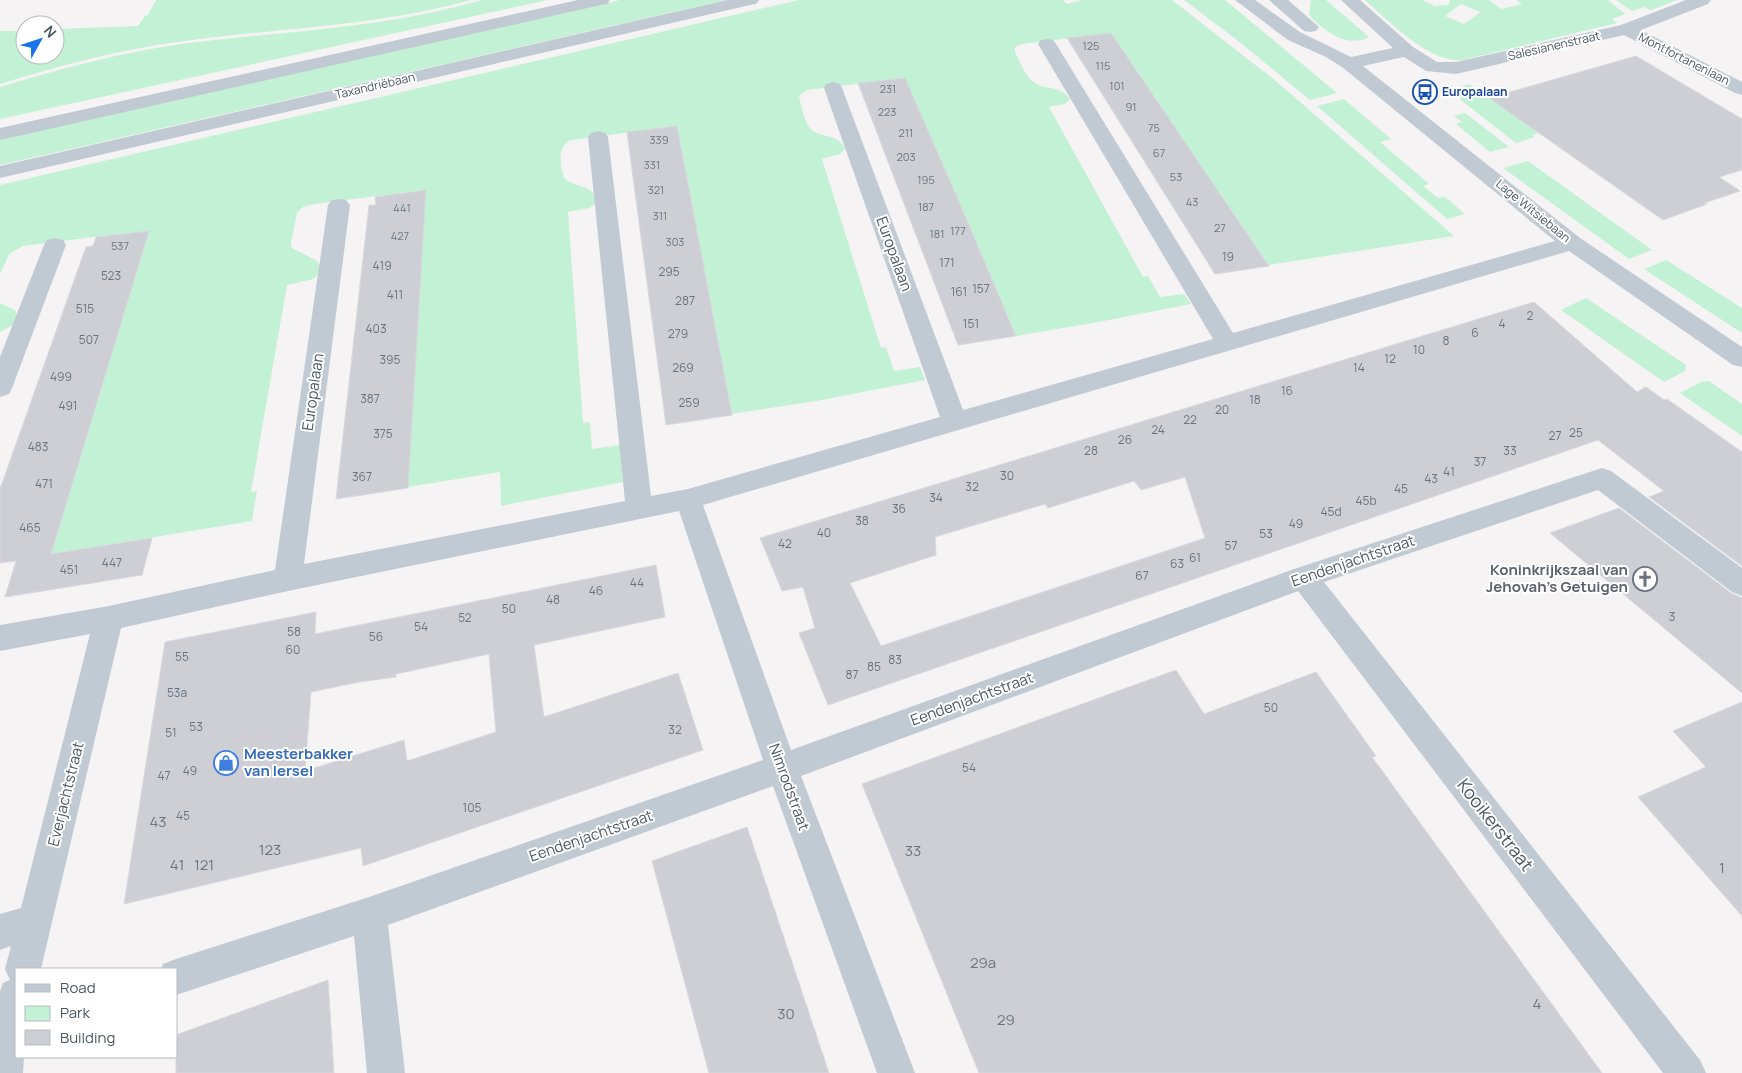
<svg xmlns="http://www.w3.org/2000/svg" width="1742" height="1073" viewBox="0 0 1742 1073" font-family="Manrope,sans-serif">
<rect width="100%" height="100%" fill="#f5f3f3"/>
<path fill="#c3f1d5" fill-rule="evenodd" d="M 156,0 L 471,0 C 377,26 281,28 185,41 C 121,49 61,65 0,84 L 0,31 L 25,31 L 25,55 L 55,55 L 55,29 L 138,26 L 145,16 L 148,15 Z
M 482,0 L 548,0 L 0,119 L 0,87 C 60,69 119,53 181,44 C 282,31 383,29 482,0 Z
M 620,0 L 726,0 L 0,165 L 0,137 Z
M 799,0 L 1063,0 L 1067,4 L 1083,0 L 1172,0 L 1277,82 L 1454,236 L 1268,265 L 1111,33 L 1022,44 L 1015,47 L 1015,52 C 1019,60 1024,73 1031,80 C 1042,91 1059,84 1070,99 L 1065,104 L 1049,107 L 1143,277 L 1148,276 L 1160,297 L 1184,294 L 1191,304 L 1093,323 L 1016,336 L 905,78 L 807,90 L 799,96 C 801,105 804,120 809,127 C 818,139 838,132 845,149 L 840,154 L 822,159 L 881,348 L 886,347 L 894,371 L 920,367 L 925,380 L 816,401 L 731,414 L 677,126 L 571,140 C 557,145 560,166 564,178 C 576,189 595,183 596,203 L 589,208 L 568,212 L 583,423 L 590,422 L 592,449 L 620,445 L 623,482 L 501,506 L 500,472 L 408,487 L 425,190 L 314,204 L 303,207 L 297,213 L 291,242 L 292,248 L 317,261 L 320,267 L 319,273 L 313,279 L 287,285 L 251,492 L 257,491 L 252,521 L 51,554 L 108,235 L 23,246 L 9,254 L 0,274 L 0,185 Z
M 1184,0 L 1225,0 L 1337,93 L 1310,100 L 1237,40 Z
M 1311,0 L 1326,0 L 1369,37 C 1347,49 1323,30 1309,15 Z
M 1365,0 L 1422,0 L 1435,6 L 1448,5 L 1450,0 L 1489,0 L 1501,9 L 1522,4 L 1516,0 L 1608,0 L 1625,14 L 1612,19 L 1617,23 L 1463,60 C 1431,64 1388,21 1365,0 ZM 1461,4 L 1480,12 L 1481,12 L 1464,24 L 1445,16 Z
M 1616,0 L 1677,0 L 1651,10 L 1644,7 L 1632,11 Z
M 1469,84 L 1539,133 L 1532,135 L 1535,137 L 1516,143 L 1462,101 L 1458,95 C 1459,88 1463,86 1469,84 Z
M 1344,99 L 1391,139 L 1380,142 L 1429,184 L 1423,186 L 1438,198 L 1445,197 L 1465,214 L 1447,219 L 1317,106 Z
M 1465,113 L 1509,147 L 1490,152 L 1456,124 L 1462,122 L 1454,116 Z
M 1528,161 L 1652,250 L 1629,259 L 1503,168 Z
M 1666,260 L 1742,308 L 1742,333 L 1644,269 Z
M 1586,298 L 1686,365 L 1685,371 L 1664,382 L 1561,310 Z
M 0,303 L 15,310 L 17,315 L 15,324 L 0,332 Z
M 1709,381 L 1742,404 L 1742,436 L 1680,393 L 1701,382 Z"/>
<path fill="#cdcfd5" stroke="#d7d9de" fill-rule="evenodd" d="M 1111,33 L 1197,160 L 1269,266 L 1215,274 L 1067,38 Z
M 1636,56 L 1742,119 L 1742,170 L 1719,177 L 1740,191 L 1704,203 L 1707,204 L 1663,220 L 1489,98 Z
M 905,78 L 960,204 L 1016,336 L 958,345 L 858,83 Z
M 677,126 L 732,415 L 666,425 L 627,132 Z
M 426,190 L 408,488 L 336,499 L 369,205 L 376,205 L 375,197 Z
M 149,231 L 51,554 L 152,538 L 142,575 L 5,597 L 16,561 L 0,563 L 0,489 L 86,247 L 93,246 L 96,237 Z
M 1534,302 L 1637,392 L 1646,387 L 1664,400 L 1667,399 L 1742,452 L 1742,566 L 1649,497 L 1664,491 L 1598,440 L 828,705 L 799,633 L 815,628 L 803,587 L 782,591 L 760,538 ZM 1185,477 L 1205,538 L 881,646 L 850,583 L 936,555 L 935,537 L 1045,504 L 1048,508 L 1134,481 L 1141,490 Z
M 1619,508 L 1731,593 L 1742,598 L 1742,693 L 1550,533 Z
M 656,565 L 665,617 L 534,645 L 544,717 L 678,673 L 703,750 L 363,866 L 361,848 L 124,904 L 165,642 L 316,612 L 315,634 ZM 489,654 L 496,732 L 407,761 L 404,740 L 305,771 L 311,692 L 359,682 L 396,677 L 396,674 Z
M 1176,670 L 1204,714 L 1316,672 L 1376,756 L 1372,757 L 1602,1073 L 979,1073 L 862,784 Z
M 1742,702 L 1742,916 L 1638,797 L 1706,767 L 1673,731 Z
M 747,827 L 829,1073 L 709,1073 L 652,861 Z
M 328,980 L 334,1073 L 176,1073 L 176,1035 Z"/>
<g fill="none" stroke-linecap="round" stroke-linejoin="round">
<path fill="#c1cad2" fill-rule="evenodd" d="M 578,0 L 610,0 L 607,4 L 601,5 L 0,140 L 0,128 Z
M 727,0 L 759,0 L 756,4 L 750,5 L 0,178 L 0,166 Z
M 1235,0 L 1255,0 L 1300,32 L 1351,57 L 1393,48 L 1341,0 L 1360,0 L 1413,47 L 1437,62 L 1456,62 L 1621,25 L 1686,0 L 1711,0 L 1708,4 L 1641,30 L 1742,82 L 1742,95 L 1735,93 L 1624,35 L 1456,74 L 1426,71 L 1404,57 L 1363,66 L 1580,238 L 1742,347 L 1742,367 L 1733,365 L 1569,251 L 703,505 L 791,750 L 1294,569 L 1602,468 L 1611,471 L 1742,568 L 1742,596 L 1732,592 L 1598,490 L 1324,582 L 1700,1060 L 1706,1073 L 1663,1073 L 1298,591 L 801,776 L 915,1073 L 877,1073 L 773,786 L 388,925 L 405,1073 L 367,1073 L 354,936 L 176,995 L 176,969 L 161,969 L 163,964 L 176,959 L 369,897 L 763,760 L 679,511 L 288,591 L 121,628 L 41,969 L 16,969 L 16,1057 L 24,1057 L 23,1073 L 0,1073 L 0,991 L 3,983 L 10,980 L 5,969 L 11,946 L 0,950 L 0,914 L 21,908 L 90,634 L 0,651 L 0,625 L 109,606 L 275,570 L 328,205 L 332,200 L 339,199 L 346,200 L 350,205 L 304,564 L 625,501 L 588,137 L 591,133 L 598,131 L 605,133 L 608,137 L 651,496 L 688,489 L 940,417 L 824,88 L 826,84 L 833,82 L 840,84 L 842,88 L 963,410 L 1213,339 L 1038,44 L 1041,40 L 1047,39 L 1053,40 L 1056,44 L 1233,333 L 1555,241 L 1342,67 L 1326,57 L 1288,40 Z
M 1269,0 L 1288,0 L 1319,27 L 1316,31 L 1310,32 L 1304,31 Z
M 55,238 L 63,240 L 66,245 L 12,388 L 9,394 L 0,397 L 0,357 L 44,245 L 47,240 Z"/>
</g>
<defs>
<symbol id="bus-ring" viewBox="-11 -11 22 22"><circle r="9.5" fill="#fff" stroke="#1a4fb4" stroke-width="1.5"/><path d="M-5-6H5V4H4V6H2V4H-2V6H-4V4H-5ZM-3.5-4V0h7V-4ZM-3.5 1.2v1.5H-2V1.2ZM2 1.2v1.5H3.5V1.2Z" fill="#1a4fb4"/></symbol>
<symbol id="church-ring" viewBox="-11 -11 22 22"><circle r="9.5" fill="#fff" stroke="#6b7280" stroke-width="1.5"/><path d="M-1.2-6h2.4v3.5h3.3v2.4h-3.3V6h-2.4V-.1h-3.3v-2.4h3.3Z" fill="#6b7280"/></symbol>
<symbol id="shop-ring" viewBox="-11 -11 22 22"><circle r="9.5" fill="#fff" stroke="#3f7fe0" stroke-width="1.5"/><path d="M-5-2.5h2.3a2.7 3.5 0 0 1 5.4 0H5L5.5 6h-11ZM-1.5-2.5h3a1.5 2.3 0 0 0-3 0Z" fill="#3f7fe0"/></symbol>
</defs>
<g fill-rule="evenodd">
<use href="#bus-ring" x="1411" y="78" width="28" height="28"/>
<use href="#church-ring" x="1631" y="565" width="28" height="28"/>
<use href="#shop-ring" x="212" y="749" width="28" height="28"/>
</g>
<g text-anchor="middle" stroke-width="4" stroke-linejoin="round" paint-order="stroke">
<g font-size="11" fill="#6b747e">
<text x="1091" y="50">125</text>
<text x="1103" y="70">115</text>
<text x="1117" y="90">101</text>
<text x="888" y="93">231</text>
<text x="1131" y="111">91</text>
<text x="887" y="116">223</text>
<text x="1154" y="132">75</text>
<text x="906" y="137">211</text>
<text x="659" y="144">339</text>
<text x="1159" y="157">67</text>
<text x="906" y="161">203</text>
<text x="652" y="169">331</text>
<text x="1176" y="181">53</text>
<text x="926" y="184">195</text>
<text x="656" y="194">321</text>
<text x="1192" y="206">43</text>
<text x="926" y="211">187</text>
<text x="402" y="212">441</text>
<text x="660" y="220">311</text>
<text x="1220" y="232">27</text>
<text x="958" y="235">177</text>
<text x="937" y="238">181</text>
<text x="400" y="240">427</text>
<text x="675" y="246">303</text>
<text x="120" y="250">537</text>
</g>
<g font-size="12" fill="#4a5661" stroke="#fff">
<text transform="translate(1554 46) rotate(-13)" y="4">Salesianenstraat</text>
<text transform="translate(1684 59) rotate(27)" y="4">Montfortanenlaan</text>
<text transform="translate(375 86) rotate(-13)" y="4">Taxandriëbaan</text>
<text transform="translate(1533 211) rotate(39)" y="4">Lage Witsiebaan</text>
</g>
<g font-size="12" font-weight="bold" fill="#164399" stroke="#fff" text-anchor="start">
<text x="1442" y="96">Europalaan</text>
</g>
<g font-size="12" fill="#6b747e">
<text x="1228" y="261">19</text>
<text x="947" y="267">171</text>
<text x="382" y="270">419</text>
<text x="669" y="276">295</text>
<text x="111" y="280">523</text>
<text x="981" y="293">157</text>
<text x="959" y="296">161</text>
<text x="395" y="299">411</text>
<text x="685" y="305">287</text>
<text x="85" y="313">515</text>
<text x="1530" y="320">2</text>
<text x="971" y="328">151</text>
<text x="1502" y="328">4</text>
<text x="376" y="333">403</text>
<text x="1475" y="337">6</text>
<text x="678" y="338">279</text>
<text x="89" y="344">507</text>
<text x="1446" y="345">8</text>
<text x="1419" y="354">10</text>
<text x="1390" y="363">12</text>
<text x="390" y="364">395</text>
<text x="683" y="372">269</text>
<text x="1359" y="372">14</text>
<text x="61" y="381">499</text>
<text x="1287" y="395">16</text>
<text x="370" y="403">387</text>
<text x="1255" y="404">18</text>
<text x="689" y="407">259</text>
<text x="68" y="410">491</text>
<text x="1222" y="414">20</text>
<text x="1190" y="424">22</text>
<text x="1158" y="434">24</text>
<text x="1576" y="437">25</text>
<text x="383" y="438">375</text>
<text x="1555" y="440">27</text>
<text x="1125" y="444">26</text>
<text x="38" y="451">483</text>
<text x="1091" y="455">28</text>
<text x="1510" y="455">33</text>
<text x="1480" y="466">37</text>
<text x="1449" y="476">41</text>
<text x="1007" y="480">30</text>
<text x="362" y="481">367</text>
<text x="1431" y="483">43</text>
<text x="44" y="488">471</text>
<text x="972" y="491">32</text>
<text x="1401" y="493">45</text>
<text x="936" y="502">34</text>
<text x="1366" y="505">45b</text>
<text x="899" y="513">36</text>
<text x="1331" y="516">45d</text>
<text x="862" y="525">38</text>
<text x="1296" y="528">49</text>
<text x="30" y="532">465</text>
<text x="824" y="537">40</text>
<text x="1266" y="538">53</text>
<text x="785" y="548">42</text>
<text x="1231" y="550">57</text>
<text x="1195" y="562">61</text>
<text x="112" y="567">447</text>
<text x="1177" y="568">63</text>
<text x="69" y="574">451</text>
<text x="1142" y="580">67</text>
<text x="637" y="587">44</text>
<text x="596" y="595">46</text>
<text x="553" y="604">48</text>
<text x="509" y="613">50</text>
<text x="1672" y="621">3</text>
<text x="465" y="622">52</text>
<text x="421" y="631">54</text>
<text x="294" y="636">58</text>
<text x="376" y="641">56</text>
<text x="293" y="654">60</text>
<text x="182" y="661">55</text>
<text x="895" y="664">83</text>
<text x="874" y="671">85</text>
<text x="852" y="679">87</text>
<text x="177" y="697">53a</text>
<text x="1271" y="712">50</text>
<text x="196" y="731">53</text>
<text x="675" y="734">32</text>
<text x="171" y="737">51</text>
<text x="969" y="772">54</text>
<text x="190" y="775">49</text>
<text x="164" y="780">47</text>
<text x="472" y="812">105</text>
<text x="183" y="820">45</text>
</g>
<g font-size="15" fill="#4a5661" stroke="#fff">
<text transform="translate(894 254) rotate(70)" y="5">Europalaan</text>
<text transform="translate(313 392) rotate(-82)" y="5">Europalaan</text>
<text transform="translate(1353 561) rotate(-19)" y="5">Eendenjachtstraat</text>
<text transform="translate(972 699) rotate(-20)" y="5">Eendenjachtstraat</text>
<text transform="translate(789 787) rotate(70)" y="5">Nimrodstraat</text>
<text transform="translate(66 794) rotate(-76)" y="5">Everjachtstraat</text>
<text transform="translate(591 836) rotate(-19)" y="5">Eendenjachtstraat</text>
</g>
<g font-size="15" font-weight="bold" fill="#5b616d" stroke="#fff" text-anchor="end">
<text x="1628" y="575">Koninkrijkszaal van<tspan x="1628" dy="17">Jehovah's Getuigen</tspan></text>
</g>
<g font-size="15" font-weight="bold" fill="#366cbe" stroke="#fff" text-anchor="start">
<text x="244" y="759">Meesterbakker<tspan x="244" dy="17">van Iersel</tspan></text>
</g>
<g font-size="15" fill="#6b747e">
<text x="158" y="827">43</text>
<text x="270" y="855">123</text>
<text x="913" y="856">33</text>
<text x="177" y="870">41</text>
<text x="204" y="870">121</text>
<text x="1722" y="873">1</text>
<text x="983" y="968">29a</text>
<text x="1537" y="1009">4</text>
<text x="786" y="1019">30</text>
<text x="1006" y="1025">29</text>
</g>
<g font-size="18" fill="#4a5661" stroke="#fff">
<text transform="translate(1495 825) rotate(52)" y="6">Kooikerstraat</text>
</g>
</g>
<rect x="15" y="968" width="162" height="90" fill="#ffffff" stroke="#b7bbc0"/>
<rect x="25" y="984" width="25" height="8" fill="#c1cad2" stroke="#b7bbc0"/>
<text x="60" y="993" font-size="15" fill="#4a5661">Road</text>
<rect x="25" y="1006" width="25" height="15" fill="#c3f1d5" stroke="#b7bbc0"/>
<text x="60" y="1018" font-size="15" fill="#4a5661">Park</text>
<rect x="25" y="1030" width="25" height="15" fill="#cdcfd5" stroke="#b7bbc0"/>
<text x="60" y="1043" font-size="15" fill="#4a5661">Building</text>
<g transform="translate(40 40) rotate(50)"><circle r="24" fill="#ffffff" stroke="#b7bbc0"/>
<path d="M0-4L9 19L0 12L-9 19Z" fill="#1a73e8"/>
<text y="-8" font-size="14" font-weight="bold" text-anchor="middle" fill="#4a5661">N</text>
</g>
</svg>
